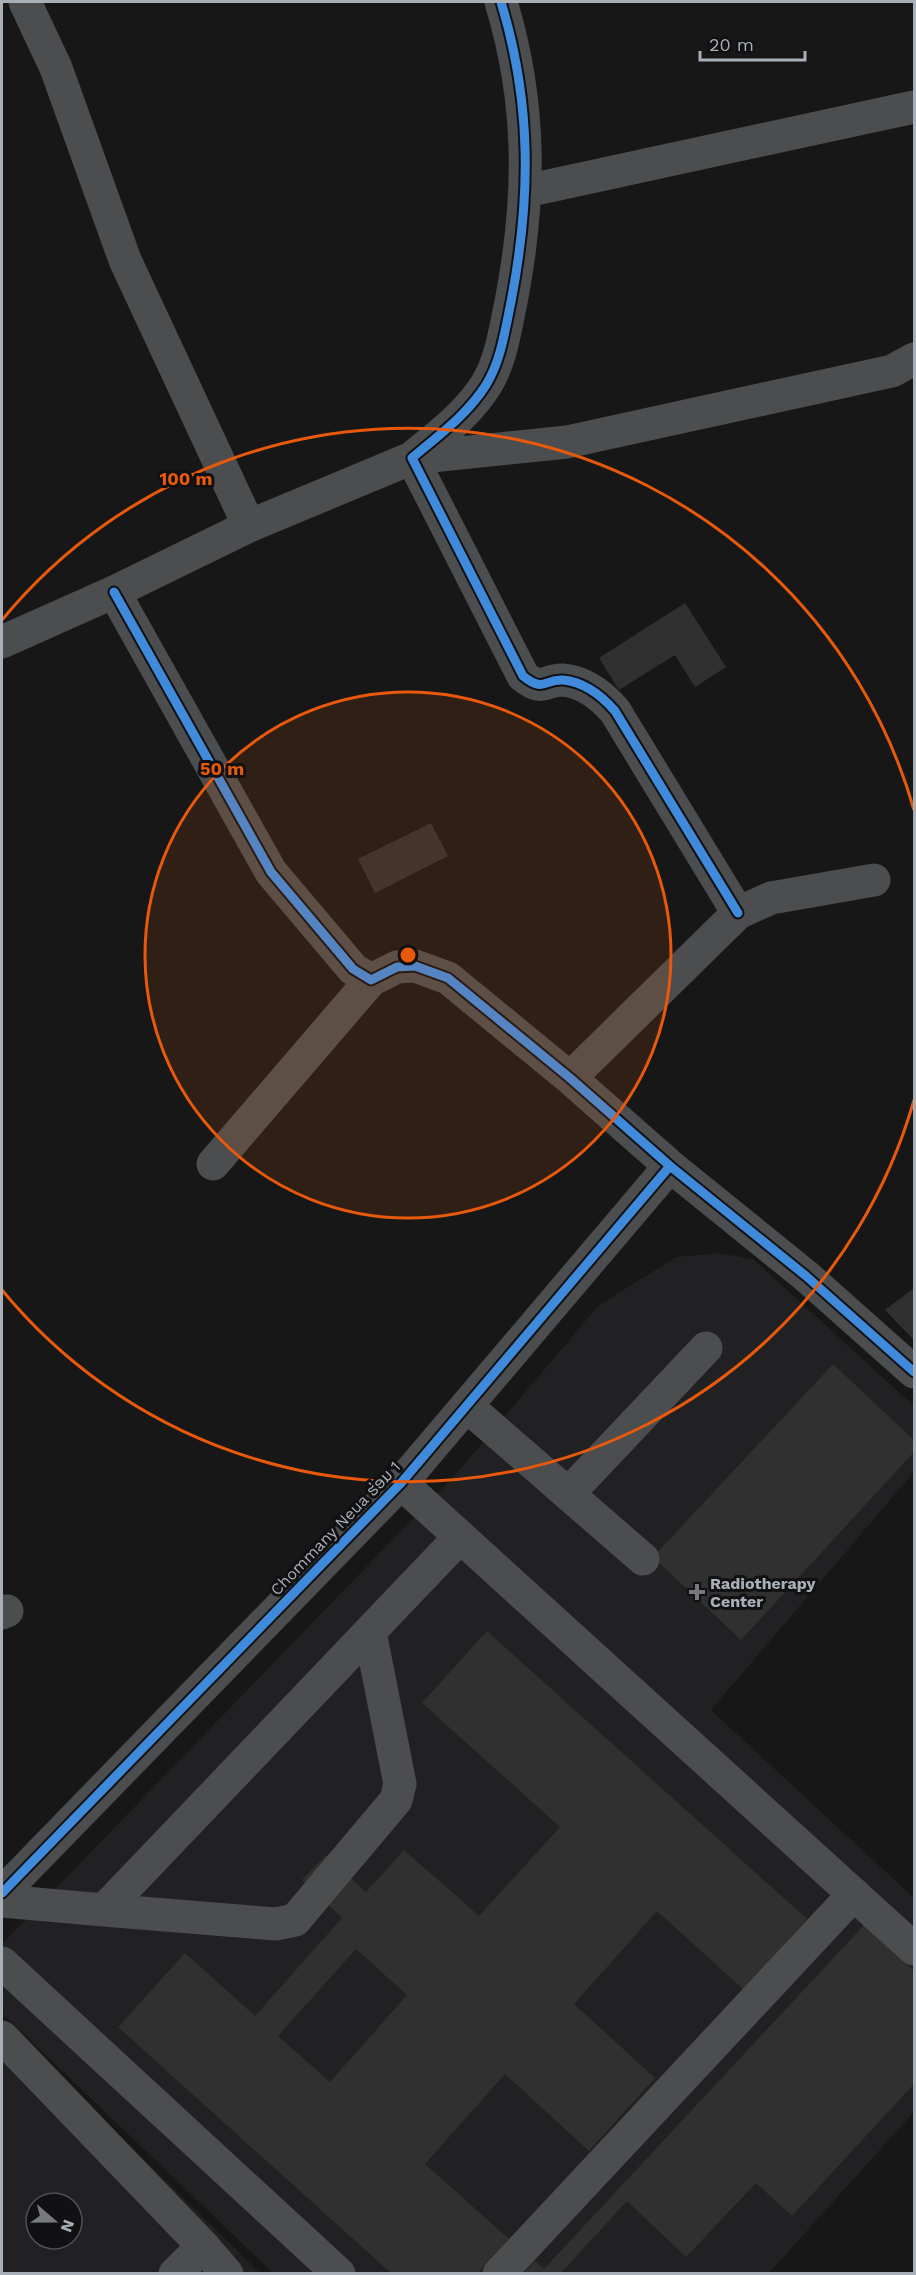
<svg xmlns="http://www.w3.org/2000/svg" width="916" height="2275" viewBox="0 0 916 2275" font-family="'Work Sans','Noto Sans Lao',sans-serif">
<rect width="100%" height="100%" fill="#171717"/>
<path fill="#212123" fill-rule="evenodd" d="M 719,1253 L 753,1259 L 914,1406 L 914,1472 L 711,1710 L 914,1898 L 914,2112 L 769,2273 L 273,2273 L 2,2013 L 2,1944 L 456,1474 L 598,1306 L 676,1257 Z
M 2,2021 L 260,2273 L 2,2273 ZM 36,2203 L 72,2203 L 72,2239 L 36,2239 Z"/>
<path fill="#303031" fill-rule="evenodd" d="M 685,603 L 726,667 L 695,687 L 675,655 L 619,690 L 599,658 Z
M 431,823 L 448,856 L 375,893 L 358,859 Z
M 914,1288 L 914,1340 L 885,1310 Z
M 833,1364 L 914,1440 L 914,1452 L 741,1640 L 653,1557 Z
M 487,1631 L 807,1919 L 744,1990 L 657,1911 L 574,2004 L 655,2078 L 589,2151 L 505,2074 L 425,2164 L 509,2239 L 477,2274 L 392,2274 L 118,2027 L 185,1953 L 255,2016 L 342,1918 L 302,1880 L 326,1855 L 366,1892 L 404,1850 L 479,1916 L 560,1827 L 422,1703 ZM 356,1949 L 407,1995 L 330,2082 L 278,2036 Z
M 865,1924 L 914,1971 L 914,2084 L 792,2216 L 756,2183 L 686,2257 L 627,2201 L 560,2274 L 523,2274 L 535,2261 L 544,2269 Z"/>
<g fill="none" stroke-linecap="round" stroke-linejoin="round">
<path stroke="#4b4d4f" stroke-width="33" d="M 25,2 L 56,68 L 125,260 L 249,526
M 501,2 C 532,104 531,198 511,302 C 505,330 501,361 486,385 C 467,415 439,435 412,458 L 523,676 C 544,693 544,679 563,680 C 584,682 602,696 615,711 L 738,913
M 526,191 L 914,107
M 114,592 L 271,872 L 353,969 L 371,980 L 397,967 L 415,966 L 448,978 L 570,1078 L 670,1166 L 806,1276 L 914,1372
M 2,642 L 114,592 L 249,526 L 412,458 L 567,442 L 892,371 L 914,359
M 570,1078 L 738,913 L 771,898 L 874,880
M 213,1164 L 371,980
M 468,1407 L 643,1559
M 401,1483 L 914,1949
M 568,1494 L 706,1348
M 2,1613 L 7,1611
M 2,1893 L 401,1483 L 670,1166
M 2,1901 L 104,1910 L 460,1537
M 104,1910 L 276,1924 L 295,1920 L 396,1800 L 400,1784 L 370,1632
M 2,1963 L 339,2274
M 2,2037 L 203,2246 L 227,2274
M 175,2274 L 203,2246
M 499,2274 L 854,1894"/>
<defs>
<path id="cycleway" d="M 501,2 C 532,104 531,198 511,302 C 505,330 501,361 486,385 C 467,415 439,435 412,458 L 523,676 C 544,693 544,679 563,680 C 584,682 602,696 615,711 L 738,913
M 114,592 L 271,872 L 353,969 L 371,980 L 397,967 L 415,966 L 448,978 L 570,1078 L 670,1166 L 806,1276 L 914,1372
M 2,1893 L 401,1483 L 670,1166"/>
</defs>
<use href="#cycleway" stroke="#111113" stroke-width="13"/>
<use href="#cycleway" stroke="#408adc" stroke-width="9"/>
</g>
<circle cx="408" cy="955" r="263" fill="#e8590c" fill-opacity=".12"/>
<g fill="none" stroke="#e8590c" stroke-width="3">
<circle cx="408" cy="955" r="263"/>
<path d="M914 1100A526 526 0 0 1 2 1290M2 620A526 526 0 0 1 914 810"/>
</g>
<path fill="#767a7f" stroke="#111113" stroke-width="2" d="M694 1583h6v6h6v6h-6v6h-6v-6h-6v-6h6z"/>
<g text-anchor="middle" stroke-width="6" stroke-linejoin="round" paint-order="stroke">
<g font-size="16" fill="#a9afb7" stroke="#111113">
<text transform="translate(335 1528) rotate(-46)" y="6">Chommany Neua ຮ່ອມ 1</text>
</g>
<g font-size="16" font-weight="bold" fill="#a9afb7" stroke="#111113" text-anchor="start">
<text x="710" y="1589">Radiotherapy<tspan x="710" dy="18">Center</tspan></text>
</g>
</g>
<circle cx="408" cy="955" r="9" fill="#e8590c" stroke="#111113" stroke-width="3"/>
<g font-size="18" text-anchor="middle" font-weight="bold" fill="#e8590c" stroke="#111113" stroke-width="6" stroke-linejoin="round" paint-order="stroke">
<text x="186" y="485">100 m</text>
<text x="222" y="775">50 m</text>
</g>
<rect width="916" height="2275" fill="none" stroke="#a9afb7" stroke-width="6"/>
<g transform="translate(54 2221) rotate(110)"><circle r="28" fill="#111113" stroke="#4e5055" stroke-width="1.5"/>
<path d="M0-4.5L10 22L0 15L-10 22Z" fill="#767a7f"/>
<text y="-9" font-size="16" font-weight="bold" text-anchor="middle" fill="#a9afb7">N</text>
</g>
<path d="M700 51v9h105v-9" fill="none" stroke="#a9afb7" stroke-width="3"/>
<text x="709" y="51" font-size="18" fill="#a9afb7" stroke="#111113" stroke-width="4.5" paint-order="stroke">20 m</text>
</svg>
